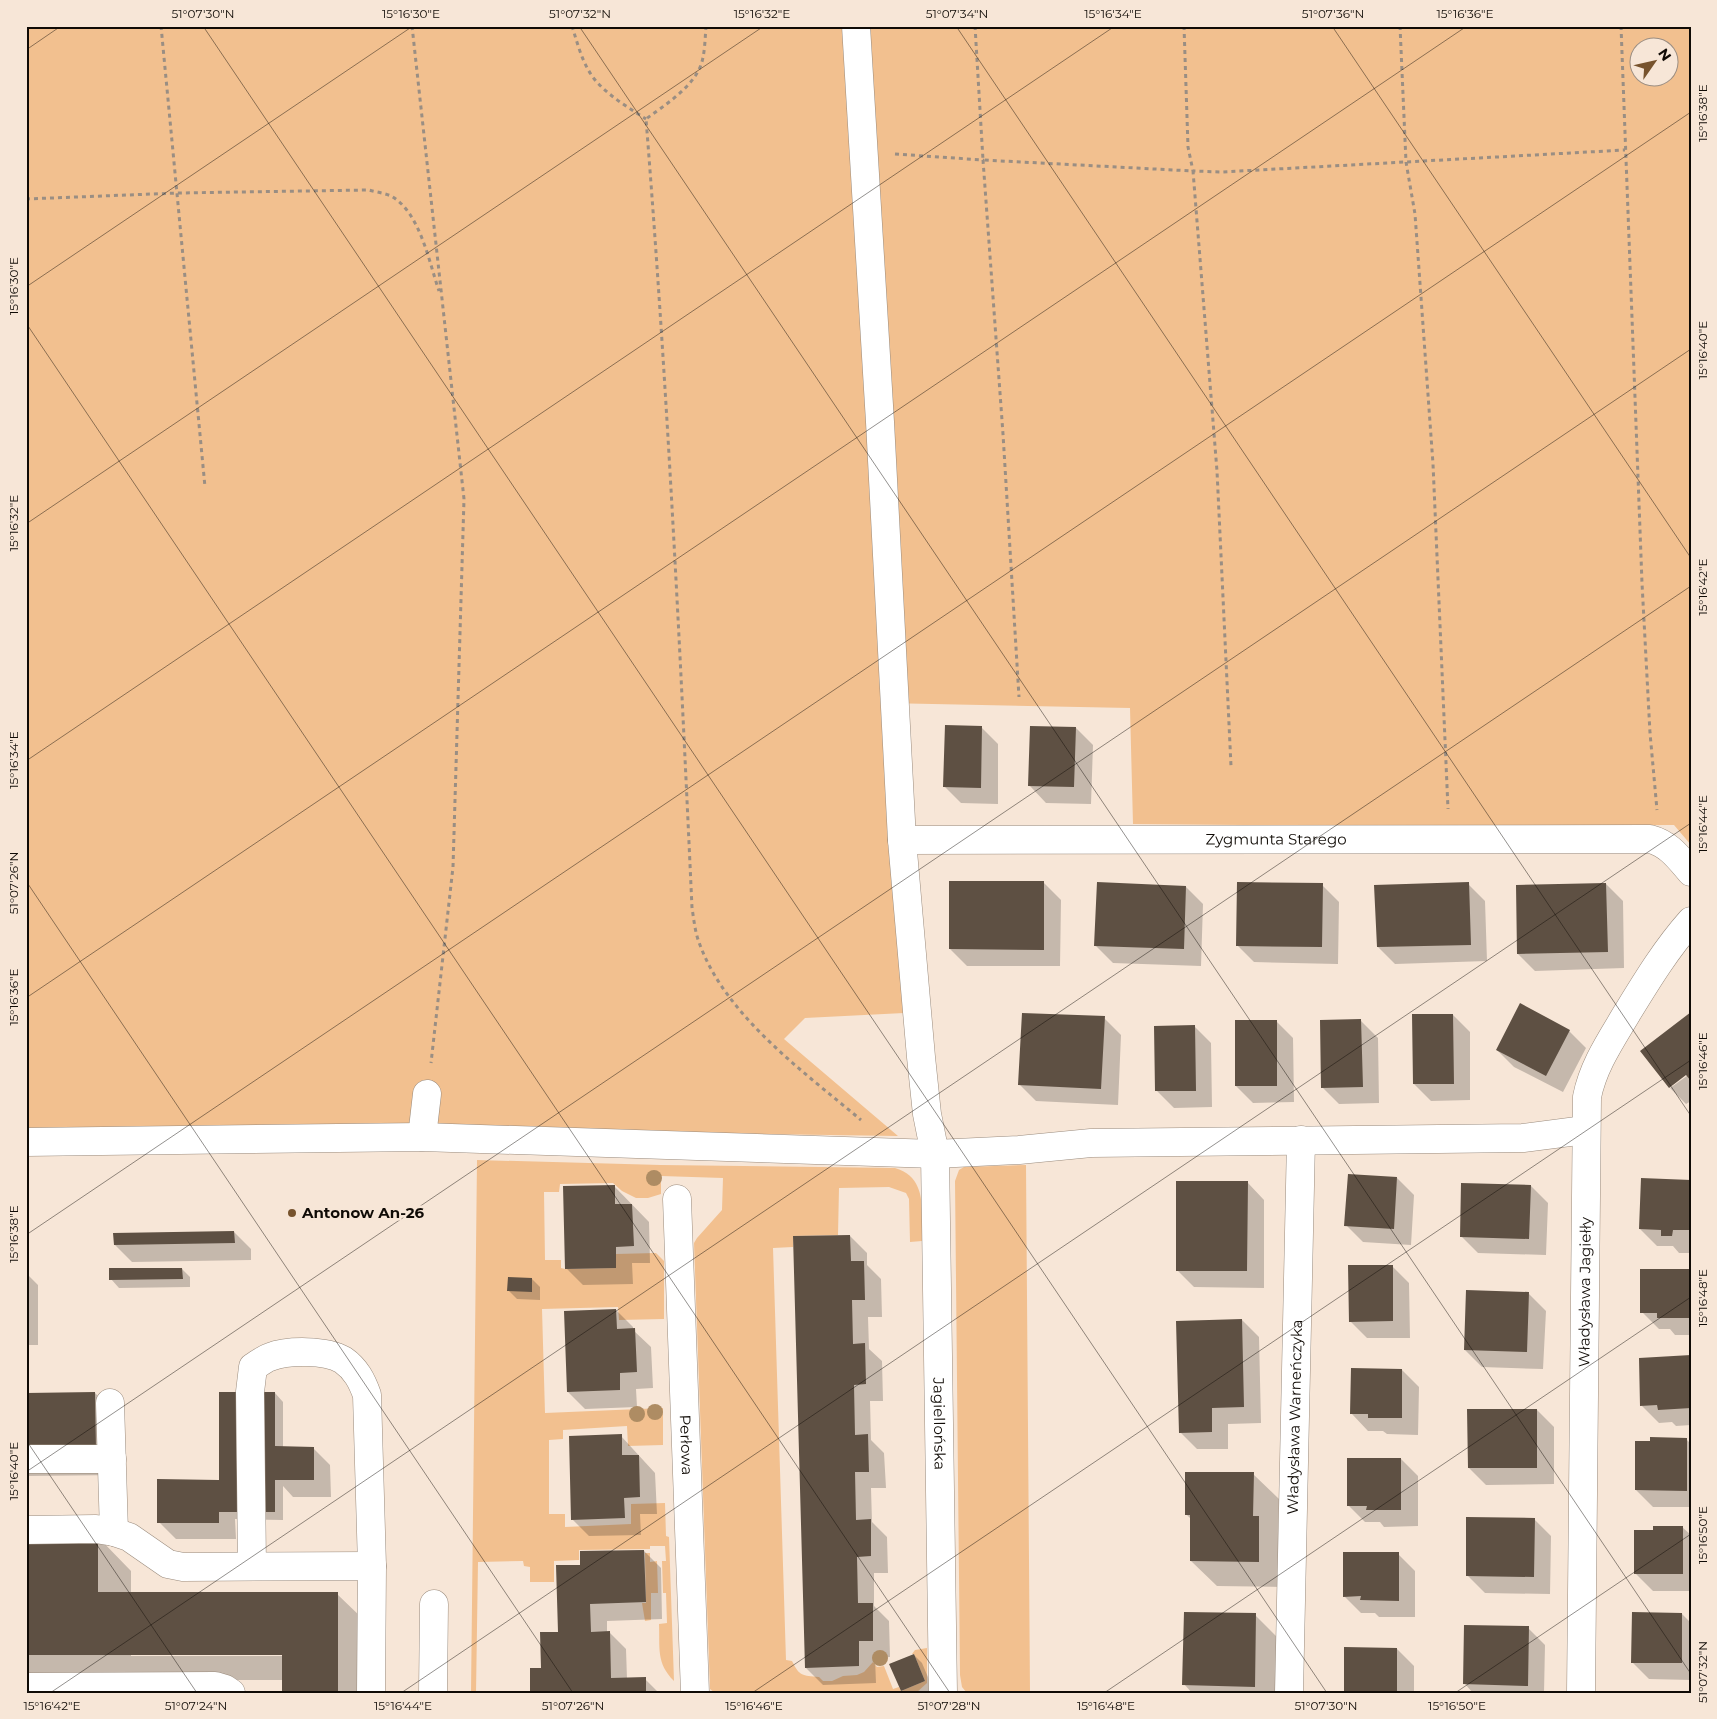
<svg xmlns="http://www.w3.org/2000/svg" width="1717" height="1719" viewBox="0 0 1717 1719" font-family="Montserrat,sans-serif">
<rect width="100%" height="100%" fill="#f7e6d7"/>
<path fill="#f2c08f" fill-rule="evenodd" d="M 26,26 L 1691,26 L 1691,845 L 1674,825 L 1369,826 L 1133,824 L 1130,708 L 884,703 L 904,1013 L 805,1018 L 784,1039 L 898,1136 L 487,1130 L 26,1130 ZM 1640,48 L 1670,48 L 1670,78 L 1640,78 Z
M 477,1160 L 661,1165 L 895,1168 C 929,1178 921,1213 922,1241 L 910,1242 L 909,1199 L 906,1193 L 889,1187 L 839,1188 L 838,1235 L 793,1236 L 793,1247 L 773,1248 L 786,1660 L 792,1661 C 800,1677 802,1675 819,1677 L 823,1681 L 832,1681 L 843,1676 L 857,1675 L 864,1672 L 873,1662 L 877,1667 L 884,1666 L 893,1689 L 899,1687 L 901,1691 L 925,1681 L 914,1654 L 912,1654 L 915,1650 L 927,1648 L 927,1683 L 916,1693 L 715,1693 L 710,1689 L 694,1243 L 697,1238 L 722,1210 L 723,1178 L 661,1176 L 661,1194 L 648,1198 L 636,1198 L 622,1191 L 613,1183 L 560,1184 L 559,1192 L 544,1192 L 545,1260 L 561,1260 L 561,1268 L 565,1269 L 616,1268 L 616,1254 L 656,1253 L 664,1261 L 664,1319 L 619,1320 L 618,1307 L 542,1309 L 545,1413 L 663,1408 L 663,1445 L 628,1446 L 627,1426 L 563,1430 L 563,1439 L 549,1440 L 549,1514 L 565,1514 L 565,1527 L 631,1524 L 631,1504 L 665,1503 L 666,1536 L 669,1537 L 674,1681 C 656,1663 660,1648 659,1624 L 667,1623 L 666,1593 L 663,1593 L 662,1561 L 666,1561 L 665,1546 L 650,1546 L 650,1549 L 579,1550 L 579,1560 L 554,1561 L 554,1582 L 530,1582 L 530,1567 L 524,1566 L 523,1561 L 478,1562 L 476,1693 L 471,1693 Z
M 1026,1165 L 1030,1693 L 967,1693 L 962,1687 L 960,1675 L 955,1181 L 959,1170 L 964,1167 Z
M 645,1553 L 650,1553 L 650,1562 L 657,1561 L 658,1593 L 651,1593 L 651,1620 L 645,1621 L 642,1603 L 646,1603 Z"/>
<path fill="#0003" fill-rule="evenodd" d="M 981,727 L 998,744 L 998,804 L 961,803 L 944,786 Z
M 1076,728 L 1093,745 L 1091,804 L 1046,803 L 1030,786 Z
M 1044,883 L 1061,900 L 1060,966 L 967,966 L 950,949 Z
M 1468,884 L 1485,901 L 1487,961 L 1395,964 L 1378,947 Z
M 1606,884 L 1623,901 L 1624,968 L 1535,971 L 1518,954 Z
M 1322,885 L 1339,902 L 1338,964 L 1254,962 L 1237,945 Z
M 1186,887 L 1203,904 L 1201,966 L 1113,963 L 1096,946 Z
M 1453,1015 L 1470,1032 L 1470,1100 L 1431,1101 L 1414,1084 Z
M 1104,1018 L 1121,1035 L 1118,1105 L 1036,1101 L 1019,1084 Z
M 1276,1021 L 1293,1038 L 1294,1102 L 1253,1103 L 1236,1086 Z
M 1361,1021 L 1378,1038 L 1379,1103 L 1339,1104 L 1322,1087 Z
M 1194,1026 L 1211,1043 L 1212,1107 L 1174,1108 L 1157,1091 Z
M 1569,1031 L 1586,1048 L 1563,1092 L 1514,1067 L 1497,1050 Z
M 1691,1073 L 1691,1101 L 1686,1104 L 1670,1088 Z
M 1397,1178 L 1414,1195 L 1411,1245 L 1363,1242 L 1346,1225 Z
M 1691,1181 L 1691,1246 L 1689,1246 L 1689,1253 L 1679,1253 L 1673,1246 L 1657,1246 L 1640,1229 Z
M 1248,1183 L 1264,1200 L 1264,1288 L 1194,1287 L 1177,1270 Z
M 614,1186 L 649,1222 L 650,1263 L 632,1263 L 633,1284 L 583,1285 L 566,1268 Z
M 1531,1186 L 1548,1203 L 1546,1255 L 1478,1253 L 1461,1236 Z
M 234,1232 L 251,1249 L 251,1260 L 132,1262 L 115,1245 Z
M 850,1236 L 867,1253 L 867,1265 L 881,1279 L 882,1317 L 868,1317 L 869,1349 L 882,1361 L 883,1401 L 870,1401 L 871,1440 L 884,1453 L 886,1488 L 871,1488 L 872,1522 L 887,1537 L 888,1573 L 874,1573 L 874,1606 L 889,1621 L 890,1657 L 875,1658 L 876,1683 L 823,1685 L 806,1668 Z
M 1392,1266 L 1409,1283 L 1410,1338 L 1367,1338 L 1350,1321 Z
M 182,1269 L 190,1277 L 190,1287 L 119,1288 L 111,1279 Z
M 1691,1270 L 1691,1335 L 1675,1335 L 1670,1329 L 1659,1329 L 1642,1312 Z
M 26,1273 L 38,1285 L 38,1345 L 26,1345 Z
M 532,1279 L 540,1287 L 540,1300 L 517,1299 L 509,1291 Z
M 1529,1294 L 1546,1311 L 1543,1369 L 1482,1367 L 1465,1350 Z
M 616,1310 L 633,1327 L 633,1330 L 651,1347 L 653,1388 L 636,1389 L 637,1407 L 585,1409 L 568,1392 Z
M 1242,1320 L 1259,1337 L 1261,1423 L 1228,1424 L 1228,1449 L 1197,1449 L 1180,1432 Z
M 1691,1357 L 1691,1425 L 1676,1426 L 1672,1422 L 1659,1423 L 1642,1406 Z
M 1402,1370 L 1419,1387 L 1418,1435 L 1387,1434 L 1383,1431 L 1368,1431 L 1352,1414 Z
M 95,1393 L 120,1418 L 121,1475 L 26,1476 L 26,1394 Z
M 275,1393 L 283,1402 L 283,1448 L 313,1448 L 330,1465 L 331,1497 L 293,1497 L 283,1486 L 283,1520 L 235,1519 L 236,1539 L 176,1539 L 159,1522 L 220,1483 Z
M 1537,1410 L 1554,1427 L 1554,1484 L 1486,1485 L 1469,1468 Z
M 621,1436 L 655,1473 L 657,1514 L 640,1514 L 641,1535 L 589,1536 L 572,1519 Z
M 1686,1439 L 1691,1444 L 1691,1507 L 1653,1507 L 1636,1490 Z
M 1401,1459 L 1418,1476 L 1418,1526 L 1384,1527 L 1380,1522 L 1365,1522 L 1348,1505 Z
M 1253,1474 L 1279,1499 L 1278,1537 L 1284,1543 L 1284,1587 L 1217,1586 L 1191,1561 L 1192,1520 L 1186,1514 Z
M 1534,1519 L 1551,1536 L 1550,1594 L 1485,1593 L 1468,1576 Z
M 1682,1527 L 1691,1535 L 1691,1591 L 1653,1591 L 1636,1574 L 1655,1531 Z
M 26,1537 L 98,1537 L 131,1571 L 131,1593 L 337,1594 L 363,1619 L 363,1693 L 284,1693 L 284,1680 L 131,1680 L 26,1688 ZM 131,1653 L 289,1654 L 289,1656 L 131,1656 Z
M 644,1551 L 661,1568 L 662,1619 L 607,1621 L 607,1632 L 609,1632 L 626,1649 L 627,1679 L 645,1679 L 659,1693 L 532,1693 L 559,1633 L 581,1566 Z
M 1398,1554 L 1415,1571 L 1415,1617 L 1379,1617 L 1375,1613 L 1361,1613 L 1344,1596 Z
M 1682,1614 L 1691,1623 L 1691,1680 L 1649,1679 L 1632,1662 Z
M 1255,1615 L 1280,1640 L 1280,1693 L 1192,1693 L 1184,1684 Z
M 1528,1628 L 1545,1645 L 1544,1693 L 1473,1693 L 1465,1684 Z
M 1397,1649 L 1414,1666 L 1414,1693 L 1345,1693 Z
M 914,1655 L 922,1663 L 933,1689 L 924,1693 L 904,1693 L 902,1690 Z"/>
<path fill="#5e5043" d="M 945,725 L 982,726 L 981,788 L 943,787 Z
M 1030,726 L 1076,727 L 1074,787 L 1028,786 Z
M 949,881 L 1044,881 L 1044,950 L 949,949 Z
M 1097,882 L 1186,886 L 1184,949 L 1094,946 Z
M 1237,882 L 1323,883 L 1322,947 L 1236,946 Z
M 1469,882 L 1471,945 L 1377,947 L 1374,885 Z
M 1606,883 L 1608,952 L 1517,954 L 1516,885 Z
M 1520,1003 L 1570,1030 L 1546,1076 L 1496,1050 Z
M 1691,1012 L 1691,1081 L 1686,1075 L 1669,1088 L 1640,1051 Z
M 1022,1013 L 1105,1016 L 1101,1089 L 1018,1085 Z
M 1412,1014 L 1453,1014 L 1454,1084 L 1413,1084 Z
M 1361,1019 L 1363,1087 L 1321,1088 L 1320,1020 Z
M 1235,1020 L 1277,1020 L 1277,1086 L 1235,1086 Z
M 1195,1025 L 1196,1091 L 1155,1091 L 1154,1026 Z
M 1348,1174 L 1397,1177 L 1394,1229 L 1344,1226 Z
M 1641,1178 L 1691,1180 L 1691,1230 L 1673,1230 L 1672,1236 L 1661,1236 L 1661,1230 L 1639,1229 Z
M 1176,1181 L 1248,1181 L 1247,1271 L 1176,1271 Z
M 1461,1183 L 1531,1185 L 1529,1239 L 1460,1237 Z
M 615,1185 L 615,1204 L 632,1204 L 634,1246 L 616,1247 L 616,1268 L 565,1269 L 563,1186 Z
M 234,1231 L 235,1243 L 114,1245 L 113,1233 Z
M 850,1235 L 851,1261 L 864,1261 L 865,1300 L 852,1300 L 853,1344 L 865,1343 L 866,1384 L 854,1385 L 855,1435 L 868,1434 L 869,1472 L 855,1472 L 856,1520 L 871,1519 L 871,1556 L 857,1557 L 858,1603 L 873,1603 L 873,1641 L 859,1641 L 859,1666 L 805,1668 L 793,1236 Z
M 1348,1265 L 1393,1265 L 1393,1321 L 1349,1322 Z
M 109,1268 L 182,1268 L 183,1279 L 109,1280 Z
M 1640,1269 L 1691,1269 L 1691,1318 L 1657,1318 L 1657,1313 L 1640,1313 Z
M 508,1277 L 532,1278 L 532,1292 L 507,1291 Z
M 1466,1290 L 1529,1292 L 1527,1352 L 1464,1350 Z
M 616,1309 L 617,1329 L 635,1328 L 637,1372 L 620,1373 L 620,1390 L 567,1392 L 564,1311 Z
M 1242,1319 L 1244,1407 L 1212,1408 L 1212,1432 L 1179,1433 L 1176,1321 Z
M 1691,1355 L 1691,1408 L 1658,1410 L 1657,1405 L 1640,1406 L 1639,1358 Z
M 1351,1368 L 1402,1369 L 1402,1418 L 1368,1418 L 1368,1414 L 1350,1414 Z
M 95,1392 L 96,1450 L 26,1451 L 26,1393 Z
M 219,1392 L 275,1392 L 275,1446 L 314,1447 L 314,1480 L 275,1480 L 275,1512 L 219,1512 L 219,1523 L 157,1523 L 157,1479 L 219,1480 Z
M 1467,1409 L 1537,1409 L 1537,1468 L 1468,1468 Z
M 622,1434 L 622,1455 L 639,1455 L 640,1497 L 624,1498 L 625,1518 L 571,1520 L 569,1436 Z
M 1650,1437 L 1687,1438 L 1687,1491 L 1635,1490 L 1635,1441 L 1650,1441 Z
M 1347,1458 L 1401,1458 L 1401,1510 L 1366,1510 L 1367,1506 L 1347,1506 Z
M 1185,1472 L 1254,1472 L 1253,1516 L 1259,1516 L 1259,1562 L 1190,1561 L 1190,1515 L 1185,1515 Z
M 1466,1517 L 1535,1518 L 1534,1577 L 1466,1576 Z
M 1653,1526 L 1683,1526 L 1683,1574 L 1634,1574 L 1634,1530 L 1653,1530 Z
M 26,1536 L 98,1536 L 98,1592 L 338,1592 L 338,1693 L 282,1693 L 282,1655 L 26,1655 Z
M 644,1550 L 646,1602 L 590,1604 L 591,1632 L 610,1631 L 611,1678 L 646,1677 L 646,1693 L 530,1693 L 530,1668 L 541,1668 L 540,1632 L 558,1632 L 556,1565 L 580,1565 L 580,1551 Z
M 1343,1552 L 1399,1552 L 1399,1601 L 1360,1600 L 1361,1596 L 1343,1597 Z
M 1184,1612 L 1256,1613 L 1255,1687 L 1182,1685 Z
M 1632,1612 L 1682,1613 L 1682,1663 L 1631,1663 Z
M 1464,1625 L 1529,1626 L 1528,1686 L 1463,1684 Z
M 1344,1647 L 1397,1648 L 1397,1693 L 1344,1693 Z
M 914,1654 L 925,1681 L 901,1691 L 889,1664 Z"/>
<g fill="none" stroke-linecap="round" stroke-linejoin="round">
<defs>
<g id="minor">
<path id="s1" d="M 856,26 L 880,422 L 902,840 L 921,1057 L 927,1114 L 935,1154 L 943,1693"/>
<path id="s2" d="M 902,840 L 1650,839 C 1669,844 1678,857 1691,872"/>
<path d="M 422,1137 L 427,1094"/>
<path d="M 26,1142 L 422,1137 L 935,1154 L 1019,1150 L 1091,1143 L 1523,1138 L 1585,1130"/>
<path id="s3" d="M 677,1199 L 695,1693"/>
<path d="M 110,1403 L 114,1532"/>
<path d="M 26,1459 L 112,1459"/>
<path d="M 26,1530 L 96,1529 L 114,1532 L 129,1537 L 168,1564 L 183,1567 L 372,1566 L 371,1693"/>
<path d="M 252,1566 L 250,1392 L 253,1367 C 258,1364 264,1359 270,1357 C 288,1350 326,1350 343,1360 C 356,1369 362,1381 367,1395 L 372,1566"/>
<path d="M 26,1687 L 215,1686 L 225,1689 L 231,1693"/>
<path d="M 433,1693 L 434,1604"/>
<path id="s4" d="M 1289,1693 L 1301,1140"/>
<path id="s5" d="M 1581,1693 L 1587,1097 C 1593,1066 1611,1040 1627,1013 C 1646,982 1666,949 1691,921"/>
</g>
</defs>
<use href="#minor" stroke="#9a8b7d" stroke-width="29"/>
<path stroke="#9a8e83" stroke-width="3" stroke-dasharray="4 4" stroke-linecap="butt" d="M 161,26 L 205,487
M 412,26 L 464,499 L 453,867 L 431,1063
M 572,26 C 578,45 583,66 596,81 C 610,97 629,108 646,119
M 706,26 C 705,39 705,53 701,65 C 692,88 665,105 646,119 C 667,382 680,645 692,908 C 694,920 695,933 700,945 C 727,1017 804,1072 861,1120
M 975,26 L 983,160 L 1193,171 L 1217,471 L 1231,766
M 1184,26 L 1188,147 L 1193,171 L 1222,172 L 1625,150
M 1400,26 L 1406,162 L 1415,214 L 1433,464 L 1448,809
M 1621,26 L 1642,583 L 1650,733 L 1657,810
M 895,154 L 983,160 L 1003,434 L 1019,697
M 26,199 L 178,193 L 369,190 C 376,192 384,193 391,196 C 420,212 429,262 439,291"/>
<use href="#minor" stroke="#fff" stroke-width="28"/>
</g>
<g fill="#ae8c63">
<circle cx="654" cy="1178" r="8"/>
<circle cx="655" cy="1412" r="8"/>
<circle cx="637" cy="1414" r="8"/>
<circle cx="880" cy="1658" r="8"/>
</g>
<path fill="none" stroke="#100b06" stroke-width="1" stroke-opacity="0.45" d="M 203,26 L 1327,1693M 579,26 L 1691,1674M 956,26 L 1691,1116M 1332,26 L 1691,558M 26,50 L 61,26M 26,287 L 413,26M 26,323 L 950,1693M 26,524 L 764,26M 26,761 L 1115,26M 26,881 L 573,1693M 26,998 L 1467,26M 26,1235 L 1691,112M 26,1440 L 197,1693M 26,1472 L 1691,349M 50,1693 L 1691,586M 401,1693 L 1691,823M 752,1693 L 1691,1060M 1104,1693 L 1691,1297M 1455,1693 L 1691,1534"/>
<circle fill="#77532d" stroke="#f7e6d7" stroke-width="2" cx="292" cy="1213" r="5"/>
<g text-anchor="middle" stroke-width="5" stroke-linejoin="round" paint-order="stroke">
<g font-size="15" fill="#100b06" stroke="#f7e6d7">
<text dy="5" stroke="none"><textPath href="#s2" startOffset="374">Zygmunta Starego</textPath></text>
<text dy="5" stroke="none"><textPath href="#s5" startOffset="401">Władysława Jagiełły</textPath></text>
<text dy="5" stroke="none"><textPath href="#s4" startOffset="276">Władysława Warneńczyka</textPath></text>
<text dy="5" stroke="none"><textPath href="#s1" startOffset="1401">Jagiellońska</textPath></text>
<text dy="5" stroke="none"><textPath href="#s3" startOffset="246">Perłowa</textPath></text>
</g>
<g font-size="15" font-weight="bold" fill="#100b06" stroke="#f7e6d7" text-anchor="start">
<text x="302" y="1218">Antonow An-26</text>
</g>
</g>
<rect width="1717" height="1719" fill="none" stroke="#f7e6d7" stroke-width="55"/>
<g transform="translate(1654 62) rotate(56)"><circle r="24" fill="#f7e6d7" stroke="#9b8e83"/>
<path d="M0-4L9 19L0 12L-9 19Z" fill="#77532d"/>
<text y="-8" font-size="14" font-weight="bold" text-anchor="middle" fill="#100b06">N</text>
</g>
<rect x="28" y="28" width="1662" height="1664" fill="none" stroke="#100b06" stroke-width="2"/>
<g font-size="12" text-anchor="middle" fill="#100b06">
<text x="203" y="18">51°07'30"N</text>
<text x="411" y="18">15°16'30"E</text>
<text x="580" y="18">51°07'32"N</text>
<text x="762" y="18">15°16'32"E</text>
<text x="957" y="18">51°07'34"N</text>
<text x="1113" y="18">15°16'34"E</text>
<text x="1333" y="18">51°07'36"N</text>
<text x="1465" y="18">15°16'36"E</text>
<text transform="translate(1703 113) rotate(-90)" y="4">15°16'38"E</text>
<text transform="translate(14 286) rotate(-90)" y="4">15°16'30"E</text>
<text transform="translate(1703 350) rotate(-90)" y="4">15°16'40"E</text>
<text transform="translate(14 523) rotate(-90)" y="4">15°16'32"E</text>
<text transform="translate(1703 587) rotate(-90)" y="4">15°16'42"E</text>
<text transform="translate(14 760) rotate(-90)" y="4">15°16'34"E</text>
<text transform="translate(1703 824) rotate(-90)" y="4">15°16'44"E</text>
<text transform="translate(14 883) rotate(-90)" y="4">51°07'26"N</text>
<text transform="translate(14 997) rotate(-90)" y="4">15°16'36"E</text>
<text transform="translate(1703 1061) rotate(-90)" y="4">15°16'46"E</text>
<text transform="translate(14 1234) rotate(-90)" y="4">15°16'38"E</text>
<text transform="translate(1703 1298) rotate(-90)" y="4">15°16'48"E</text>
<text transform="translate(14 1471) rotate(-90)" y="4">15°16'40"E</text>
<text transform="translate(1703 1535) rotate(-90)" y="4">15°16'50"E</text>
<text transform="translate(1703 1672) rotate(-90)" y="4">51°07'32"N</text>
<text x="52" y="1710">15°16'42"E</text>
<text x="196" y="1710">51°07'24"N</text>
<text x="403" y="1710">15°16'44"E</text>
<text x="573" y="1710">51°07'26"N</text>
<text x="754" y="1710">15°16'46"E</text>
<text x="949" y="1710">51°07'28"N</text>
<text x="1106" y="1710">15°16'48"E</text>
<text x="1326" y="1710">51°07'30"N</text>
<text x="1457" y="1710">15°16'50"E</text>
</g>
</svg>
